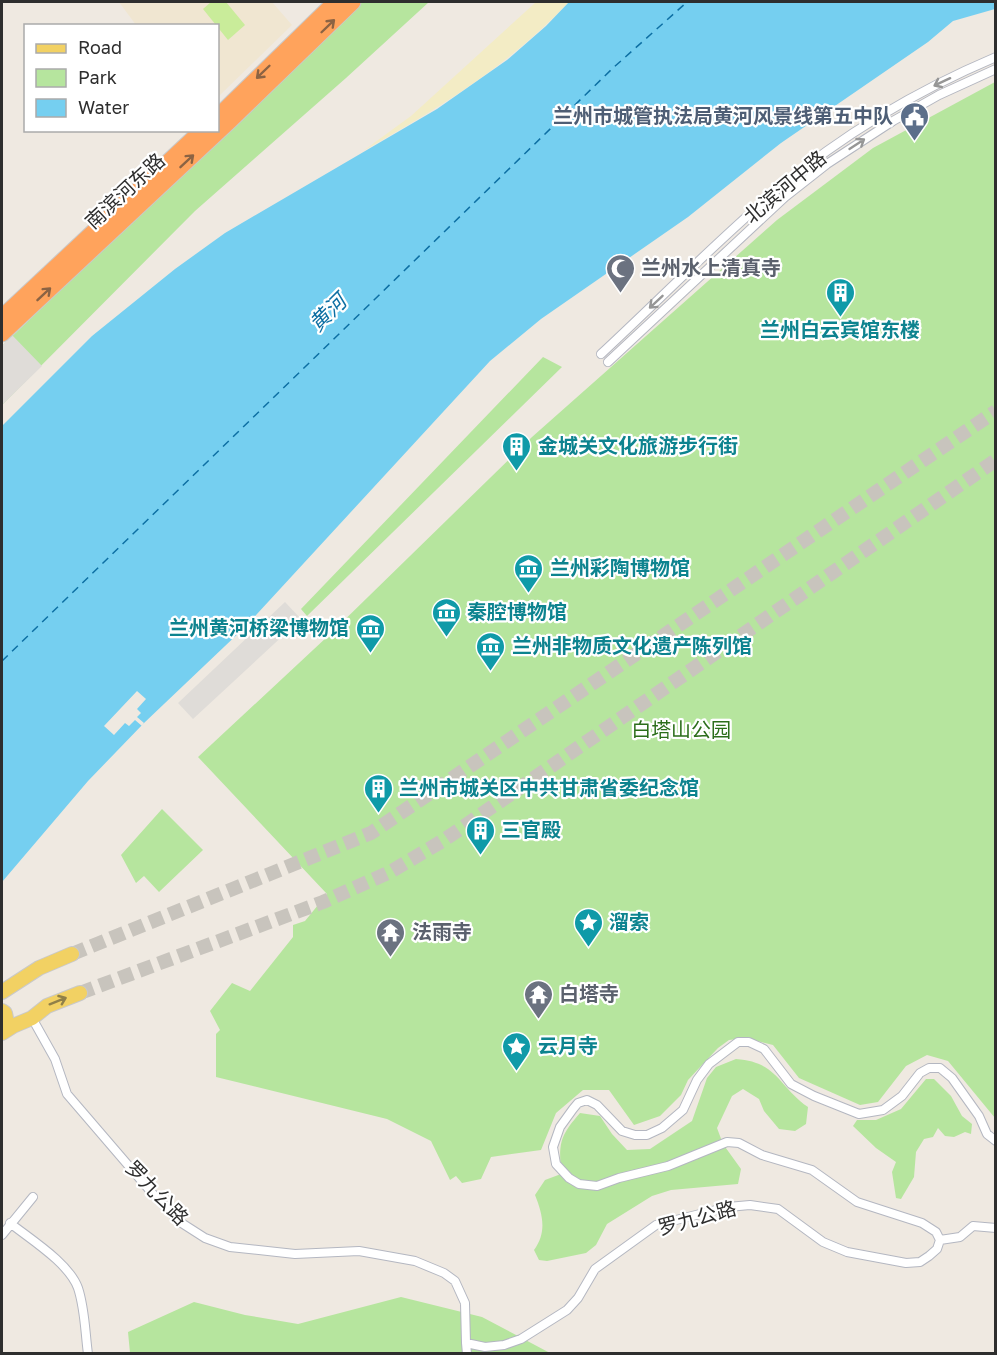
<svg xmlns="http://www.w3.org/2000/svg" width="997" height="1355" viewBox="0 0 997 1355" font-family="'Golos Text','Noto Sans SC',sans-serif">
<rect width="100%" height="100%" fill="#efe9e1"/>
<path fill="#f0e6d1" d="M 119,2 L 272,2 L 292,25 L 218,97 L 218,26 L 136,25 Z"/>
<path fill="#b6e59e" d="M 361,2 L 429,2 L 346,78 L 195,211 L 2,405 L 2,346 Z
M 995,82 L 995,1118 L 948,1061 L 927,1055 L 906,1066 L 878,1102 L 860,1105 L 799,1078 L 773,1045 L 746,1038 L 729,1040 L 718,1048 L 688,1080 L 681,1095 L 660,1116 L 634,1125 L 609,1090 L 583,1090 L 556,1113 L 541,1150 L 491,1157 L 481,1179 L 462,1183 L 456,1176 L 450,1180 L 431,1141 L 387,1119 L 216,1077 L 216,1034 L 220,1030 L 210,1011 L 232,983 L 250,991 L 293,937 L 293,925 L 305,921 L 327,894 L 198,757 L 328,636 L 532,437 L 777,220 L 873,148 Z
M 543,357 L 562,367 L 307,616 L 301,609 Z
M 162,809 L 203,850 L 159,892 L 144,876 L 136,883 L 121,855 Z
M 736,1059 C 778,1062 778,1086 808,1107 L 806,1124 L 795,1131 L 779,1129 L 764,1111 L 759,1099 L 743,1089 L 732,1096 L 717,1128 L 723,1144 L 741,1169 L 738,1184 L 671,1190 L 652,1196 L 607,1224 L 596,1245 L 586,1253 L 547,1261 L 539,1260 L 534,1250 C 547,1232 543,1215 535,1195 L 545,1180 L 561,1174 C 559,1143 559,1137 580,1113 L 600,1116 L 612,1134 L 627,1150 L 650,1149 L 692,1121 L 707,1078 L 716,1067 Z
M 926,1079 L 934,1079 L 951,1096 L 962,1116 L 972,1124 L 971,1134 L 965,1132 L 954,1137 L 945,1136 L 938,1128 L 933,1137 L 924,1139 L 916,1152 L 914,1177 L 901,1199 L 896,1198 L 892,1172 L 896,1162 L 876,1148 L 853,1126 L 857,1120 L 876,1120 L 901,1109 Z
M 401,1297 L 482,1317 L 550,1353 L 130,1353 L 128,1332 L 194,1302 L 245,1315 L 298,1324 Z"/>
<path fill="#f3ecc5" d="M 536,2 L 569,2 C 507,67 440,107 363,151 L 411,116 Z"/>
<path fill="#c9ec9a" d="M 211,2 L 226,2 L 245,25 L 228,40 L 203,9 Z"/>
<path fill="#dfdcd8" d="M 12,335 L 42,366 L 2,405 L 2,346 Z
M 285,602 L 301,619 L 193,719 L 178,703 Z"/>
<path fill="#75cff0" d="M 569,2 L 995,2 L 995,9 L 953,21 L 928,42 L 781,143 L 688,217 L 541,319 L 490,361 L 245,627 L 144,723 L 88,781 L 2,882 L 2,426 L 92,336 L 175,269 L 225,233 L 437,109 L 507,60 L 546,26 Z"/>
<path fill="#efe9e1" d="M 137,691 L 146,699 L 137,709 L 141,713 L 137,717 L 144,723 L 142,726 L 135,720 L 129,726 L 125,723 L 114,735 L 104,726 Z"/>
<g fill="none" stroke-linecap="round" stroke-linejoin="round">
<path stroke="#0d6fa3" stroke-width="1.5" stroke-dasharray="8 6" stroke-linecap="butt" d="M 2,661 L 613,68 L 687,2"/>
<path stroke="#c8c4bd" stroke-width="14" stroke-dasharray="14 7" stroke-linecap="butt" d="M 72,954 L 371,833 L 996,411
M 80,993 L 323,902 L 390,872 L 444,840 L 996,460"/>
<defs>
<path id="street" d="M 601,354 C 660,299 717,241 778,189 C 842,135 918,90 996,57
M 608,362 L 785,197 L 827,164 L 893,121 L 939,95 L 996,69
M 32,1018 L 55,1059 L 67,1094 L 152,1193 L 180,1222 L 205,1238 L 230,1247 L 295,1254 L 359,1251 L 415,1261 L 444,1273 L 455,1281 L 465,1303 L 466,1343 L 485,1347 L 504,1345 L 521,1339 L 567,1310 L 578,1298 L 595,1269 L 656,1225 L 728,1207 L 750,1205 L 778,1209 L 823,1242 L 847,1252 L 906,1263 L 920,1262 L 929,1256 L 937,1249 L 940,1240 L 936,1232 L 922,1223 L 857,1202 L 812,1170 L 762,1155 L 739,1143 L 727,1142 L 668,1166 L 619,1178 L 597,1186 L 579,1184 L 569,1178 L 556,1164 L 553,1147 L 560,1127 L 573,1109 L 578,1103 L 587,1100 L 597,1105 L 622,1131 L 635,1135 L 647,1135 L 662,1128 L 683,1110 L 697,1080 L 709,1064 L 738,1042 L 749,1042 L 764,1049 L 791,1084 L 814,1096 L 859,1114 L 883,1110 L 902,1096 L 920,1073 L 929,1068 L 940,1068 L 952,1078 L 979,1116 L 987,1134 L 996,1141
M 10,1223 C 30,1239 69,1263 78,1288 C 85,1309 85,1332 88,1354
M 2,1235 L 33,1197
M 940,1240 L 960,1237 L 973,1226 L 996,1228
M 466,1343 L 467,1354"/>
<path id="primary" d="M 2,992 L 39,968 L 72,954
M 2,1011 L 5,1013 L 6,1018 L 2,1027
M 2,1033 L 13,1026 L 32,1018 L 47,1006 L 80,993"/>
<path id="highway" d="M 218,116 L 335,2
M 2,317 L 202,130
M 2,334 L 230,121 L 353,2"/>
</defs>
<use href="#street" stroke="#b4b7c1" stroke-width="10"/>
<use href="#primary" stroke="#c9c9c9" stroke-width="16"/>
<use href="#highway" stroke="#c9c9c9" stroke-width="17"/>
<use href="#street" stroke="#fff" stroke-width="8"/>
<use href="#primary" stroke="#f2d163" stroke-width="14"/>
<use href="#highway" stroke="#ffa35c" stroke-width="15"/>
</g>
<defs><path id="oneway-shaft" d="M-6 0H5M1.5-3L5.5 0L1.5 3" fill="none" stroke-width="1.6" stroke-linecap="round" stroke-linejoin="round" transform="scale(1.5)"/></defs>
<g stroke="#8c6343">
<use href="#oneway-shaft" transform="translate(328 26) rotate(-44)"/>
<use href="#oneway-shaft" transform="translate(263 72) rotate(136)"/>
<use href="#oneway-shaft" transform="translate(187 161) rotate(-43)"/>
<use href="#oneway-shaft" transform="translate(44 294) rotate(-43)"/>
</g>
<g stroke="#969696">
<use href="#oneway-shaft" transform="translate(942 82) rotate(155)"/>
<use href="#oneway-shaft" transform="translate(857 144) rotate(-33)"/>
<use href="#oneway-shaft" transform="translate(656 302) rotate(137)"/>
</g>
<use stroke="#908048" href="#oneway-shaft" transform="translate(58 1001) rotate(-22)"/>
<defs>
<symbol id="civic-pin" viewBox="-11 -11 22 30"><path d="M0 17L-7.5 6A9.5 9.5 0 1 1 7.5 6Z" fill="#5c6f8a" stroke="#fff"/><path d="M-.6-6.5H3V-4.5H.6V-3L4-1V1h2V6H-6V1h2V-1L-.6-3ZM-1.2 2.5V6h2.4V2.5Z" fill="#fff"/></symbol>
<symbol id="mosque-pin" viewBox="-11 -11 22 30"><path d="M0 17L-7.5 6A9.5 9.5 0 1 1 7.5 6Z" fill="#6b7280" stroke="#fff"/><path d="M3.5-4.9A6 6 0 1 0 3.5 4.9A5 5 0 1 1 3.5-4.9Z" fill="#fff"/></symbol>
<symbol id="building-pin" viewBox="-11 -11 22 30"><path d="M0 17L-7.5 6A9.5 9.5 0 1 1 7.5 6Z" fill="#0f9aa8" stroke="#fff"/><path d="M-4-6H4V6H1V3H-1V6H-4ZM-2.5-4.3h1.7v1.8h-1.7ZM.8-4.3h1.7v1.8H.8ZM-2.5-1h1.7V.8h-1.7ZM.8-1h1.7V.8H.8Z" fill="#fff"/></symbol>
<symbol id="museum-pin" viewBox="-11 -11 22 30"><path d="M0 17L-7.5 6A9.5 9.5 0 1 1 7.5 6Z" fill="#0f9aa8" stroke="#fff"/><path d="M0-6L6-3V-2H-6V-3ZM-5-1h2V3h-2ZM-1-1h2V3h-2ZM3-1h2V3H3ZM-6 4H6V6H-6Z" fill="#fff"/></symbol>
<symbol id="sight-pin" viewBox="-11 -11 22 30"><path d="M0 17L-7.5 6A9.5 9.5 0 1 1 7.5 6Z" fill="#0f9aa8" stroke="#fff"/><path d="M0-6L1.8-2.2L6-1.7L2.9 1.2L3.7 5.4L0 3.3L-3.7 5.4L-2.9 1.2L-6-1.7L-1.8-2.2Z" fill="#fff"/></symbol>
<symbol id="temple-pin" viewBox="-11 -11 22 30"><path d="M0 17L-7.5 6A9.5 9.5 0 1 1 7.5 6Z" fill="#6b7280" stroke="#fff"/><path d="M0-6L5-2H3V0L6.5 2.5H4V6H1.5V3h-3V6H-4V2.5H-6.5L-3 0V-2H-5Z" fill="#fff"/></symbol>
</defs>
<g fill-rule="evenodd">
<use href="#civic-pin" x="898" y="100" width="33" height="45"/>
<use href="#mosque-pin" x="604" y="252" width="33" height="45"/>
<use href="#building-pin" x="824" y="276" width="33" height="45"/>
<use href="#building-pin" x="500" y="430" width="33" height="45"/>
<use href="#museum-pin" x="512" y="552" width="33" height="45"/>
<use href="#museum-pin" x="430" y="596" width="33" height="45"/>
<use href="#museum-pin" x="354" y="612" width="33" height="45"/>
<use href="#museum-pin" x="474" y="630" width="33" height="45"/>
<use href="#building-pin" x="362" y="772" width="33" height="45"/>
<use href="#building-pin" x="464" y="814" width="33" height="45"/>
<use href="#sight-pin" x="572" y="906" width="33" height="45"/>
<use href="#temple-pin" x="374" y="916" width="33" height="45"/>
<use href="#temple-pin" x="522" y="978" width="33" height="45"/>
<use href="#sight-pin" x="500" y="1030" width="33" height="45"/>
</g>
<g text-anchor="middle" stroke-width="4.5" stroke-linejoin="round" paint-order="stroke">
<g font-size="20" font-weight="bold" fill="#4e5e75" stroke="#fff" text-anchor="end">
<text x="893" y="123">兰州市城管执法局黄河风景线第五中队</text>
</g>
<g font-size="20" fill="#2e2e2e" stroke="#fff">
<text transform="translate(785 187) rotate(-40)" y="7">北滨河中路</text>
<text transform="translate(125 191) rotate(-43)" y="7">南滨河东路</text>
<text transform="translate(157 1193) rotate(46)" y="7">罗九公路</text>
<text transform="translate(697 1218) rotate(-15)" y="7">罗九公路</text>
</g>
<g font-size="20" font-weight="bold" fill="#5b616d" stroke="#fff" text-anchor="start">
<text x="641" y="275">兰州水上清真寺</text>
<text x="412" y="939">法雨寺</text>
<text x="559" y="1001">白塔寺</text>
</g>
<g font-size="20" font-weight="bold" fill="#0d838f" stroke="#fff" text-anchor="start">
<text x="840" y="337" text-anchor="middle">兰州白云宾馆东楼</text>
<text x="538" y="453">金城关文化旅游步行街</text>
<text x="550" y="575">兰州彩陶博物馆</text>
<text x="467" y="619">秦腔博物馆</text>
<text x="349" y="635" text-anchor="end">兰州黄河桥梁博物馆</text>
<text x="512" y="653">兰州非物质文化遗产陈列馆</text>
<text x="399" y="795">兰州市城关区中共甘肃省委纪念馆</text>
<text x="501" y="837">三官殿</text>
<text x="609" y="929">溜索</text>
<text x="538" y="1053">云月寺</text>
</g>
<g font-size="20" fill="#2c6e1b" stroke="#fff">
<text x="681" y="737">白塔山公园</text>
</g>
<g font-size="21" font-style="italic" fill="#0d6fa3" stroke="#fff">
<text transform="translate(328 313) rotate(-45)" y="7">黄河</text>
</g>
</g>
<rect width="997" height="1355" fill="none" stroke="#2e2e2e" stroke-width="6"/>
<rect x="24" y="24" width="195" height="108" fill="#ffffff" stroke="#ababab" stroke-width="1.5"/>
<rect x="36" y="44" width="30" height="9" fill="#f2d163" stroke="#ababab" stroke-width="1.5"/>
<text x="78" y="54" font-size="18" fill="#2e2e2e">Road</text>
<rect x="36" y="69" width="30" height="18" fill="#b6e59e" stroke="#ababab" stroke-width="1.5"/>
<text x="78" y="84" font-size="18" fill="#2e2e2e">Park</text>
<rect x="36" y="99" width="30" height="18" fill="#75cff0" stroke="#ababab" stroke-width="1.5"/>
<text x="78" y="114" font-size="18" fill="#2e2e2e">Water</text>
</svg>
